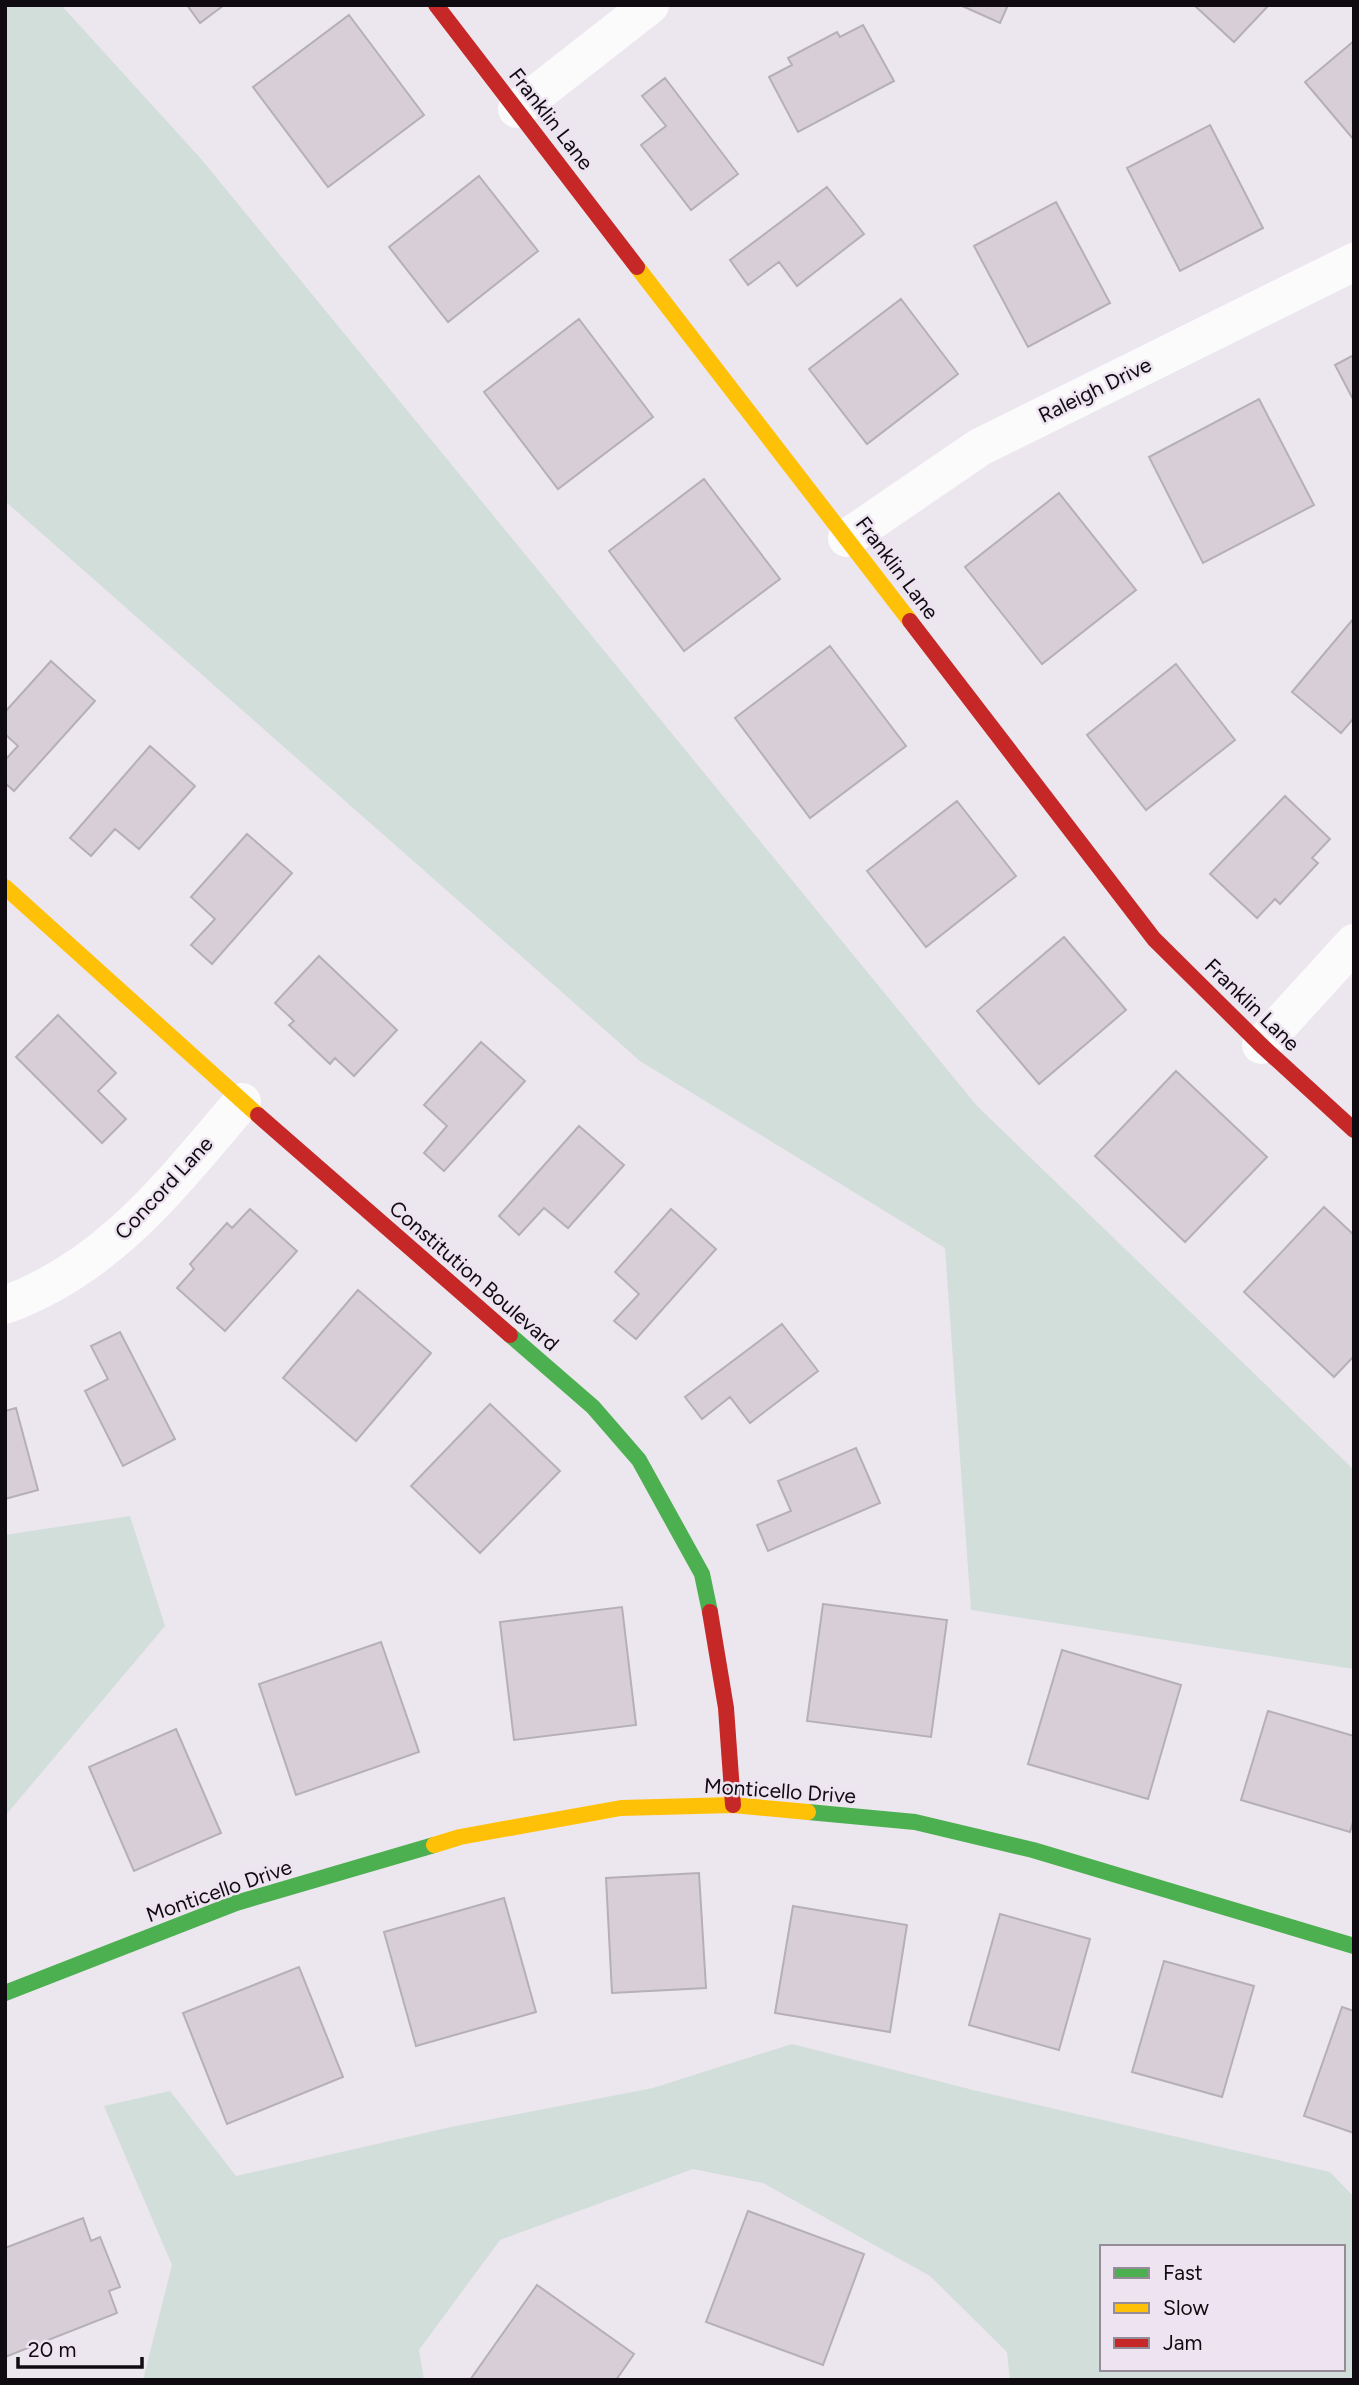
<svg xmlns="http://www.w3.org/2000/svg" width="1359" height="2385" viewBox="0 0 1359 2385" font-family="Figtree,sans-serif">
<rect width="100%" height="100%" fill="#ece6ee"/>
<path fill="#d2ded9" fill-rule="evenodd" d="M 5,5 L 61,5 L 202,160 L 977,1106 L 1354,1470 L 1354,1669 L 971,1610 L 945,1248 L 640,1061 L 5,501 Z
M 130,1516 L 165,1626 L 5,1816 L 5,1535 Z
M 792,2044 L 977,2091 L 1330,2172 L 1354,2197 L 1354,2380 L 1010,2380 L 1007,2352 L 930,2276 L 763,2183 L 693,2169 L 500,2240 L 419,2350 L 424,2380 L 143,2380 L 172,2265 L 104,2106 L 170,2091 L 236,2176 L 451,2127 L 653,2088 ZM 1102,2247 L 1343,2247 L 1343,2369 L 1102,2369 Z"/>
<path fill="#d8ced7" stroke="#b5b0b5" stroke-width="2" d="M 187,5 L 224,5 L 200,23 Z
M 960,5 L 1008,5 L 1000,23 Z
M 1194,5 L 1269,5 L 1234,42 Z
M 349,15 L 424,115 L 328,187 L 253,87 Z
M 863,25 L 894,81 L 798,132 L 769,77 L 792,65 L 788,58 L 837,32 L 840,37 Z
M 1354,41 L 1354,140 L 1305,82 Z
M 665,78 L 738,174 L 691,210 L 641,145 L 666,126 L 642,96 Z
M 1210,125 L 1263,228 L 1180,271 L 1127,168 Z
M 479,176 L 538,251 L 448,322 L 389,247 Z
M 827,187 L 864,234 L 797,286 L 779,262 L 748,285 L 730,260 Z
M 1056,202 L 1110,303 L 1028,347 L 974,246 Z
M 901,299 L 958,374 L 867,444 L 809,369 Z
M 579,319 L 653,417 L 558,489 L 484,392 Z
M 1354,355 L 1354,401 L 1335,365 Z
M 1259,399 L 1314,505 L 1203,563 L 1149,457 Z
M 704,479 L 780,579 L 684,651 L 609,551 Z
M 1059,493 L 1136,590 L 1042,664 L 965,567 Z
M 1354,618 L 1354,718 L 1341,733 L 1292,692 Z
M 830,646 L 906,746 L 810,818 L 735,718 Z
M 51,661 L 95,701 L 14,791 L 5,783 L 5,760 L 18,746 L 5,734 L 5,712 Z
M 1176,664 L 1235,740 L 1146,810 L 1087,735 Z
M 150,746 L 195,786 L 139,849 L 115,829 L 91,856 L 70,838 Z
M 1285,796 L 1330,839 L 1312,858 L 1318,863 L 1280,904 L 1275,899 L 1257,918 L 1210,874 Z
M 957,801 L 1016,876 L 926,947 L 867,871 Z
M 247,834 L 292,873 L 212,964 L 191,945 L 215,919 L 191,897 Z
M 1064,937 L 1126,1010 L 1039,1084 L 977,1011 Z
M 319,956 L 397,1030 L 354,1076 L 335,1058 L 330,1064 L 289,1025 L 294,1021 L 275,1003 Z
M 58,1015 L 116,1073 L 98,1091 L 126,1119 L 102,1143 L 16,1057 Z
M 481,1042 L 525,1081 L 444,1171 L 424,1153 L 447,1126 L 424,1105 Z
M 1176,1071 L 1267,1157 L 1185,1242 L 1095,1156 Z
M 579,1126 L 624,1165 L 568,1228 L 544,1208 L 519,1235 L 499,1216 Z
M 1324,1207 L 1354,1235 L 1354,1356 L 1334,1377 L 1244,1292 Z
M 250,1209 L 297,1251 L 225,1331 L 177,1288 L 194,1269 L 190,1264 L 227,1223 L 232,1228 Z
M 671,1209 L 716,1249 L 636,1339 L 614,1321 L 639,1294 L 615,1272 Z
M 358,1290 L 431,1353 L 356,1441 L 283,1378 Z
M 782,1324 L 818,1371 L 750,1423 L 730,1397 L 702,1419 L 685,1397 Z
M 120,1332 L 175,1439 L 123,1466 L 85,1391 L 108,1379 L 91,1346 Z
M 490,1404 L 560,1471 L 480,1553 L 411,1486 Z
M 16,1408 L 38,1490 L 5,1499 L 5,1411 Z
M 856,1448 L 880,1503 L 768,1551 L 757,1525 L 791,1511 L 778,1481 Z
M 823,1604 L 947,1620 L 931,1737 L 807,1721 Z
M 622,1607 L 636,1725 L 514,1740 L 500,1622 Z
M 381,1642 L 419,1752 L 296,1795 L 259,1684 Z
M 1062,1650 L 1181,1685 L 1148,1799 L 1028,1764 Z
M 1268,1711 L 1354,1736 L 1354,1818 L 1350,1832 L 1241,1800 Z
M 176,1729 L 221,1833 L 134,1871 L 89,1767 Z
M 699,1873 L 706,1988 L 612,1993 L 606,1878 Z
M 504,1898 L 536,2012 L 416,2046 L 384,1932 Z
M 793,1906 L 907,1925 L 890,2032 L 775,2013 Z
M 1000,1914 L 1090,1939 L 1059,2050 L 969,2025 Z
M 1164,1961 L 1254,1986 L 1222,2097 L 1132,2072 Z
M 299,1967 L 343,2077 L 227,2124 L 183,2013 Z
M 1342,2007 L 1354,2011 L 1354,2133 L 1304,2116 Z
M 748,2211 L 864,2254 L 823,2365 L 706,2322 Z
M 83,2218 L 91,2241 L 100,2237 L 120,2287 L 109,2291 L 117,2313 L 5,2357 L 5,2248 Z
M 537,2285 L 634,2354 L 616,2380 L 470,2380 Z"/>
<g fill="none" stroke-linecap="round" stroke-linejoin="round">
<path stroke="#fcfbfc" stroke-width="38" d="M 517,109 L 650,5
M 847,538 L 980,447 L 1354,262
M 1261,1045 L 1354,943
M 5,1305 C 110,1267 172,1183 242,1102"/>
<path stroke="#4caf50" stroke-width="16" d="M 510,1335 L 593,1407 L 639,1460 L 702,1574 L 710,1612
M 808,1812 L 915,1822 L 1033,1850 L 1354,1946
M 5,1993 L 236,1903 L 434,1845"/>
<path stroke="#ffc107" stroke-width="16" d="M 637,267 L 910,621
M 5,887 L 258,1115
M 434,1845 L 460,1837 L 621,1808 L 733,1805 L 808,1812"/>
<path stroke="#c62828" stroke-width="16" d="M 436,5 L 637,267
M 910,621 L 1154,939 L 1261,1045 L 1354,1130
M 258,1115 L 510,1335
M 710,1612 L 726,1708 L 733,1805"/>
</g>
<g text-anchor="middle" stroke-width="5" stroke-linejoin="round" paint-order="stroke">
<g font-size="21" fill="#0f0b10" stroke="#ede3f1">
<text transform="translate(551 119) rotate(52)" y="7">Franklin Lane</text>
<text transform="translate(1095 390) rotate(-26)" y="7">Raleigh Drive</text>
<text transform="translate(897 568) rotate(53)" y="7">Franklin Lane</text>
<text transform="translate(1252 1005) rotate(44)" y="7">Franklin Lane</text>
<text transform="translate(164 1188) rotate(-47)" y="7">Concord Lane</text>
<text transform="translate(474 1276) rotate(41)" y="7">Constitution Boulevard</text>
<text transform="translate(780 1791) rotate(4)" y="7">Monticello Drive</text>
<text transform="translate(219 1891) rotate(-19)" y="7">Monticello Drive</text>
</g>
</g>
<rect width="1359" height="2385" fill="none" stroke="#0f0b10" stroke-width="14"/>
<rect x="1100" y="2245" width="245" height="126" fill="#ede3f1" stroke="#948d97" stroke-width="2"/>
<rect x="1114" y="2268" width="35" height="10" fill="#4caf50" stroke="#948d97" stroke-width="2"/>
<text x="1163" y="2280" font-size="21" fill="#0f0b10">Fast</text>
<rect x="1114" y="2303" width="35" height="10" fill="#ffc107" stroke="#948d97" stroke-width="2"/>
<text x="1163" y="2315" font-size="21" fill="#0f0b10">Slow</text>
<rect x="1114" y="2338" width="35" height="10" fill="#c62828" stroke="#948d97" stroke-width="2"/>
<text x="1163" y="2350" font-size="21" fill="#0f0b10">Jam</text>
<path d="M18 2357v10h124v-10" fill="none" stroke="#0f0b10" stroke-width="3.5"/>
<text x="28" y="2357" font-size="21" fill="#0f0b10" stroke="#ede3f1" stroke-width="5" paint-order="stroke">20 m</text>
</svg>
